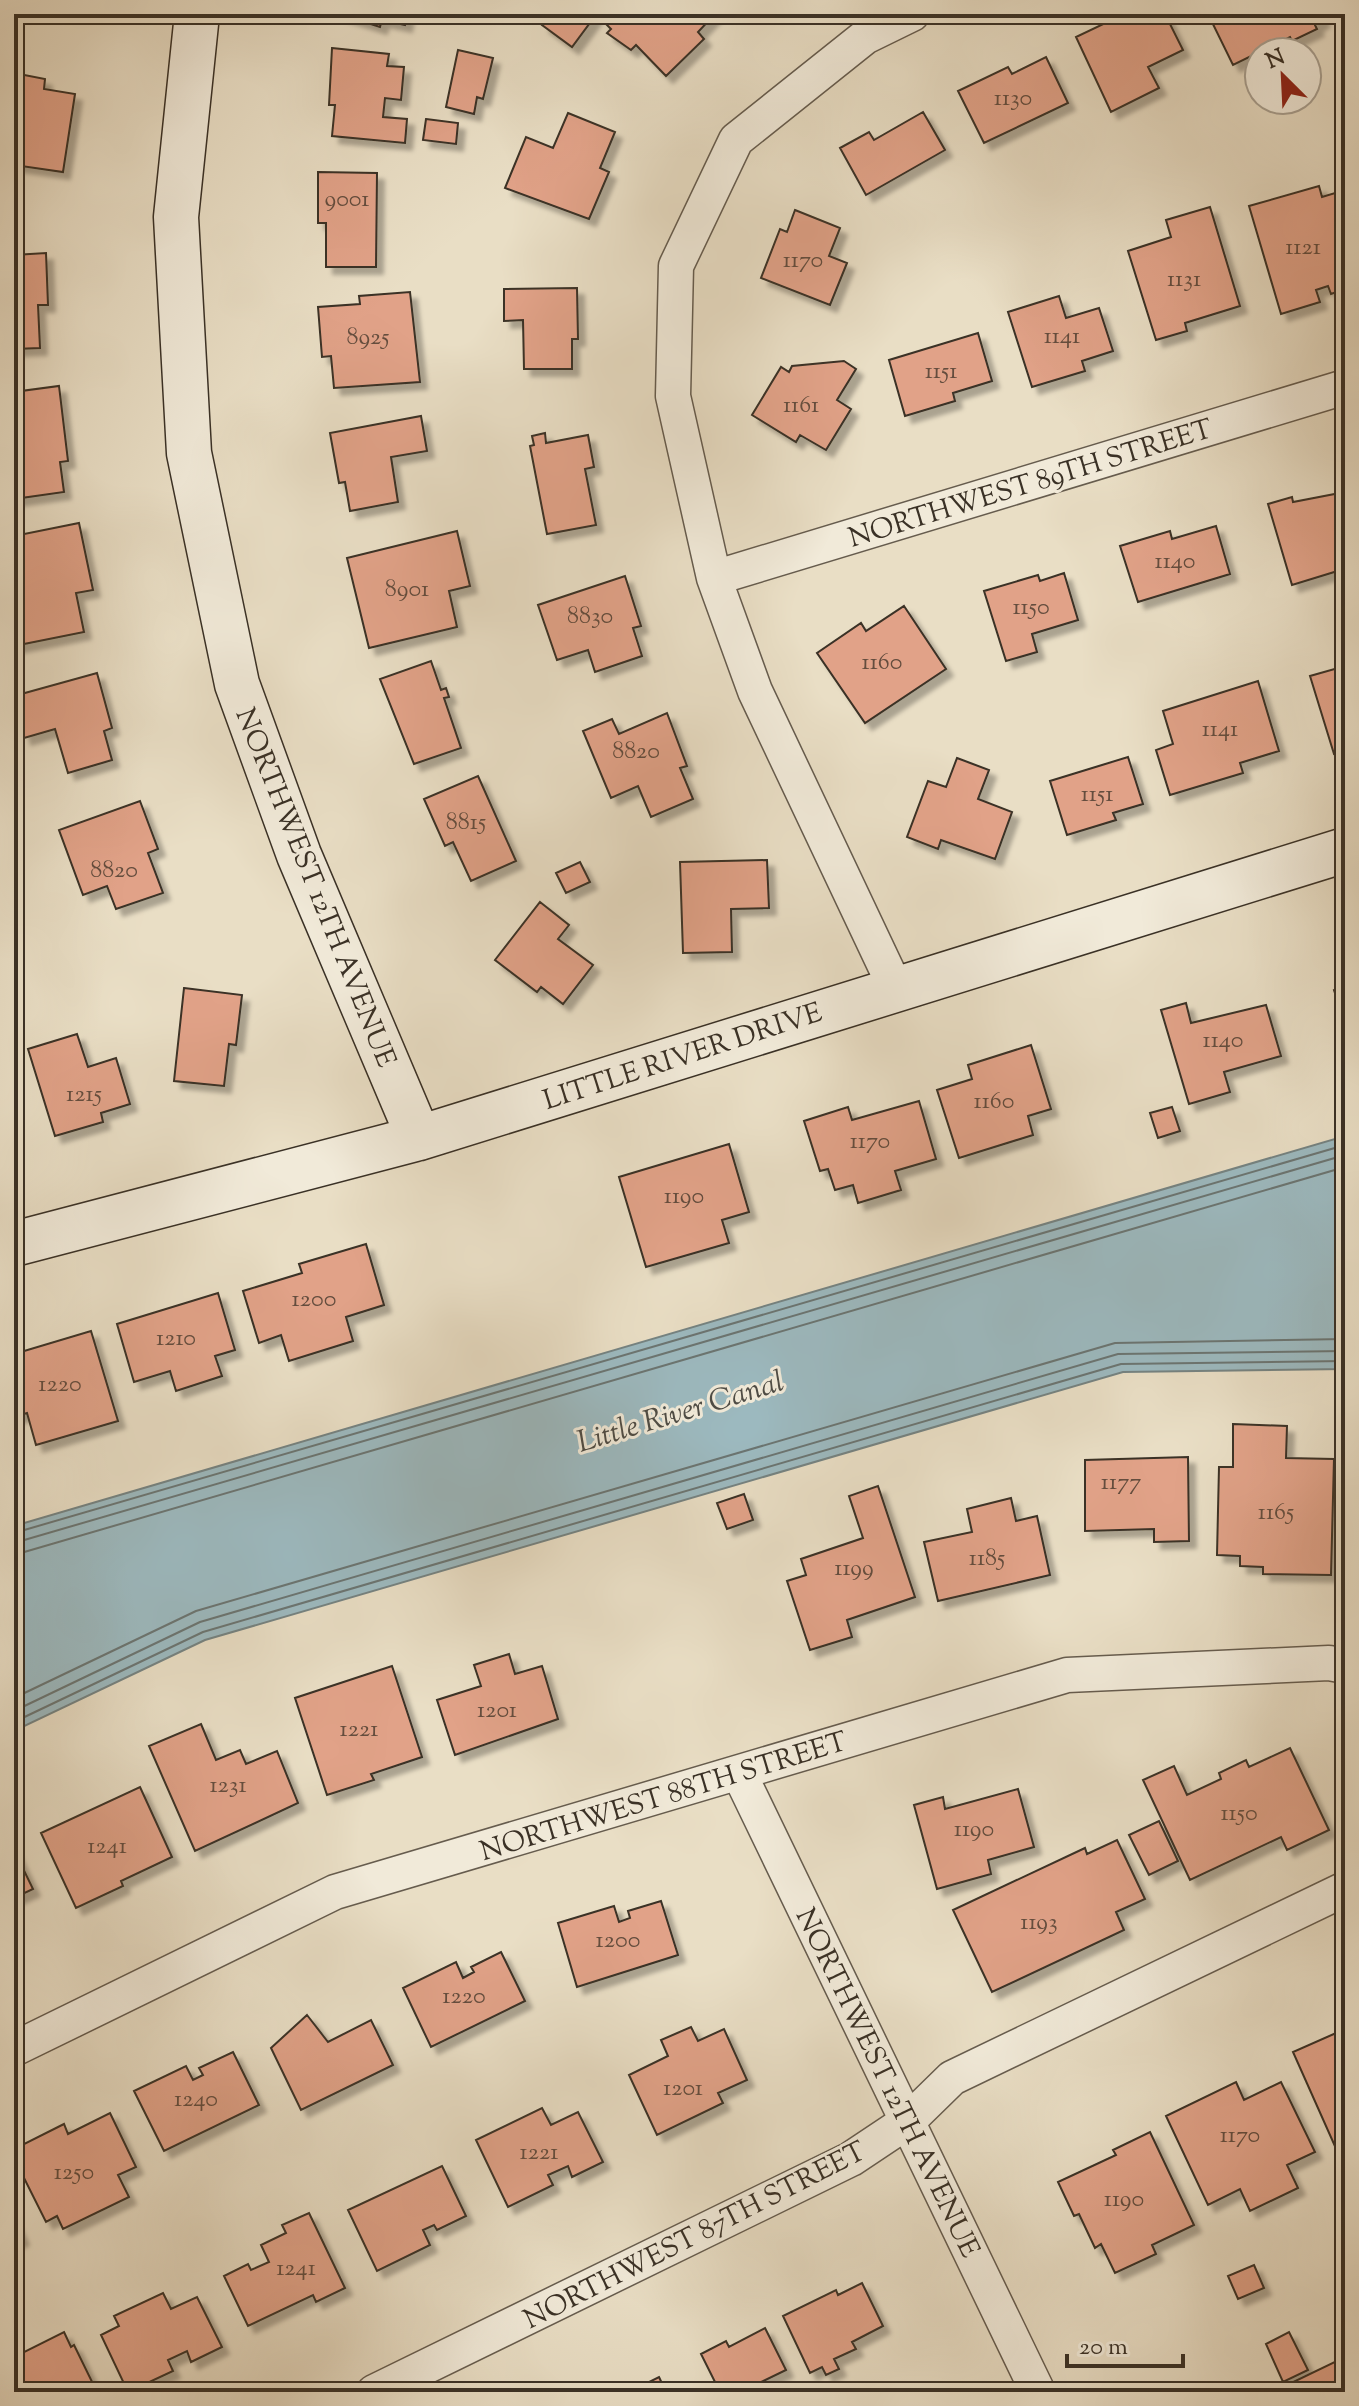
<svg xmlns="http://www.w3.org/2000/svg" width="1359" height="2406" viewBox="0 0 1359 2406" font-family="'Sorts Mill Goudy',serif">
<defs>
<filter id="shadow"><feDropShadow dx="7" dy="7" stdDeviation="2" flood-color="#0004"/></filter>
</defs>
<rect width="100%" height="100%" fill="#e9dec5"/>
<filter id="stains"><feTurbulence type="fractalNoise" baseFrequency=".0025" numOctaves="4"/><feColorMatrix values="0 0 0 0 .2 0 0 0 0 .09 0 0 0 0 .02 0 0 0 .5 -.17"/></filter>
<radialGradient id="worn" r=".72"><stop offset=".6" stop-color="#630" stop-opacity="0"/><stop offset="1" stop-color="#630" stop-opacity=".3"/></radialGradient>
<path fill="#9cb9bf" stroke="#758382" stroke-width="2" d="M 1345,1136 L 1345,1369 L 1123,1372 L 205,1640 L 14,1731 L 14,1526 Z"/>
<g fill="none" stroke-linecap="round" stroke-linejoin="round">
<path stroke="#6b7572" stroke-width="2" d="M 14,1533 L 1345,1145
M 14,1543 L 1345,1155
M 14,1555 L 1345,1167
M 14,1698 L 196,1611 L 1115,1343 L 1345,1339
M 14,1711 L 200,1622 L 1118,1354 L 1345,1351
M 14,1722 L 203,1632 L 1121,1364 L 1345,1361"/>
</g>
<path fill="#e1a288" stroke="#3a3126" stroke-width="2" filter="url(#shadow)" d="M 339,14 L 407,14 L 405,25 L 382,20 L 380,27 Z
M 550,14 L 593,14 L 595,16 L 572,47 L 542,25 Z
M 610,14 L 715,14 L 698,32 L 704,39 L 666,76 L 636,45 L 631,50 L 607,33 L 611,29 L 603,21 Z
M 1143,14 L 1165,14 L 1183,50 L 1148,67 L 1159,88 L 1111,112 L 1076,37 L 1122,15 L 1125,22 Z
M 1208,14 L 1320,14 L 1323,20 L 1315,25 L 1317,29 L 1292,41 L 1290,37 L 1233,65 Z
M 332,48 L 389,54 L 387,66 L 404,67 L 401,100 L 385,98 L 383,117 L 407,119 L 405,143 L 332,136 L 335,105 L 329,105 Z
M 458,50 L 493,58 L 483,99 L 477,97 L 474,114 L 446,107 Z
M 1046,57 L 1068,103 L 984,143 L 958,91 L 1008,67 L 1012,74 Z
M 14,73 L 45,79 L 44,89 L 75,94 L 63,172 L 14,165 Z
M 923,112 L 945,150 L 866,195 L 840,148 L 869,132 L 874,140 Z
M 568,113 L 615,132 L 600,168 L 609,172 L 589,219 L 505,188 L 526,137 L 553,148 Z
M 426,119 L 458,123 L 456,144 L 423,140 Z
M 318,172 L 377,173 L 376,267 L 326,267 L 326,223 L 318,223 Z
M 1319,186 L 1322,197 L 1345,190 L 1345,289 L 1331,294 L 1328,286 L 1316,290 L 1320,302 L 1281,314 L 1249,206 Z
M 1210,207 L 1240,306 L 1185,323 L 1187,331 L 1156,340 L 1128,251 L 1171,237 L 1166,220 Z
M 795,210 L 840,228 L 829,256 L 847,263 L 830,305 L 761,278 L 780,229 L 787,232 Z
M 46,253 L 48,305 L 38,305 L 40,348 L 14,349 L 14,255 Z
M 577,288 L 578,339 L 572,339 L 572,369 L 524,369 L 523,320 L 504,321 L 504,289 Z
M 410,292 L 420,382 L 334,388 L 331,356 L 322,357 L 318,307 L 360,304 L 359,296 Z
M 1059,296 L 1066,318 L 1099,308 L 1113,351 L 1082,361 L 1085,371 L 1032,387 L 1008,312 Z
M 978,333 L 992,381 L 953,393 L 955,401 L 905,416 L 889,360 Z
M 844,361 L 856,369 L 837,400 L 851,409 L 826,450 L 800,435 L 796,442 L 752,415 L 781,367 L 789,372 L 792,366 Z
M 59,386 L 68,461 L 60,462 L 64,492 L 14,499 L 14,392 Z
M 421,416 L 427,451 L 391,457 L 398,502 L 350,511 L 345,482 L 339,483 L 330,433 Z
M 545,433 L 546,443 L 588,435 L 594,467 L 585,469 L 596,525 L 547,534 L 530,446 L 534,445 L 532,436 Z
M 1345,492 L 1345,540 L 1336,543 L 1344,569 L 1292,585 L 1268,504 L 1292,497 L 1293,502 Z
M 79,523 L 93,590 L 76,593 L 84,632 L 14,646 L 14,536 Z
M 1216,526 L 1230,574 L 1138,602 L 1120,546 L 1170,531 L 1172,539 Z
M 457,531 L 470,586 L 449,591 L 457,627 L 369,648 L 347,558 Z
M 1064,573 L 1078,620 L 1032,634 L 1037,652 L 1006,661 L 984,591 L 1038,575 L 1040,581 Z
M 625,576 L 641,626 L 633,628 L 642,656 L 595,672 L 588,650 L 557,660 L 538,605 Z
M 904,606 L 946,669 L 865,723 L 817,653 L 861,623 L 866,631 Z
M 431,661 L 441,690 L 446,688 L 449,697 L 444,698 L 461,748 L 414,764 L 380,679 Z
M 1345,666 L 1345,750 L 1334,754 L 1310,676 Z
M 97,673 L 112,728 L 104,731 L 112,760 L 68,773 L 55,729 L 24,738 L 14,696 Z
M 1258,681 L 1279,751 L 1240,763 L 1243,773 L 1170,795 L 1156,750 L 1173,744 L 1163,711 Z
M 667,713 L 687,766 L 680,768 L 693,799 L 651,817 L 638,786 L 611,798 L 583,731 L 612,719 L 619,734 Z
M 1128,757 L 1143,804 L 1113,813 L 1116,820 L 1067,835 L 1050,781 Z
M 957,758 L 989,770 L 978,799 L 1012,812 L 995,859 L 941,840 L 938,849 L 907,837 L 928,781 L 946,787 Z
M 478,776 L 516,861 L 471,881 L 453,842 L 445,846 L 424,799 Z
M 140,801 L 158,849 L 148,853 L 163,893 L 116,909 L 107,886 L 83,895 L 59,830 Z
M 767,860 L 769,908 L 731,909 L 732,952 L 683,953 L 680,862 Z
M 580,862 L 590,882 L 566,893 L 556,873 Z
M 540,902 L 569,925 L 558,939 L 593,965 L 563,1004 L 541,987 L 537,992 L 495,960 Z
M 1345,986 L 1345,1023 L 1334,990 Z
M 184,988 L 242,995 L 236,1045 L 229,1044 L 224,1086 L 174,1081 Z
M 1186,1003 L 1191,1023 L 1266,1005 L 1281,1056 L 1224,1072 L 1230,1092 L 1189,1104 L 1161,1010 Z
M 77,1034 L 88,1067 L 116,1058 L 130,1104 L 101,1113 L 103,1122 L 55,1136 L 28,1049 Z
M 1031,1045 L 1051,1109 L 1028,1116 L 1033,1135 L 959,1158 L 937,1090 L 972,1079 L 968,1065 Z
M 919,1101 L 936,1159 L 895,1171 L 901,1190 L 858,1203 L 853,1185 L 835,1190 L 828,1169 L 820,1171 L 804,1121 L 848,1107 L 852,1120 Z
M 1172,1107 L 1180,1131 L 1158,1138 L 1150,1113 Z
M 729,1144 L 749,1212 L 722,1220 L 729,1243 L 646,1267 L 619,1177 Z
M 366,1244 L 384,1305 L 346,1317 L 353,1341 L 289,1361 L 281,1335 L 259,1343 L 243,1291 L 302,1273 L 299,1264 Z
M 218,1293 L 235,1350 L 215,1356 L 222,1376 L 176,1391 L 170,1371 L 134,1382 L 117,1324 Z
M 91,1331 L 118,1421 L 36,1445 L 27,1413 L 14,1417 L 14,1354 Z
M 1233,1424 L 1287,1426 L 1286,1458 L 1334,1459 L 1331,1575 L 1263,1574 L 1263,1567 L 1240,1566 L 1240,1556 L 1217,1555 L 1219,1467 L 1233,1467 Z
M 1188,1457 L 1189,1541 L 1154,1542 L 1154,1529 L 1085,1531 L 1085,1460 Z
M 878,1486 L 915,1597 L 847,1620 L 852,1637 L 810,1650 L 787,1581 L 806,1575 L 801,1559 L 863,1538 L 849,1496 Z
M 744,1494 L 753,1520 L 727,1529 L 717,1503 Z
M 1011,1498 L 1016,1521 L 1037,1516 L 1050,1575 L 938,1601 L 924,1542 L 972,1532 L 967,1509 Z
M 509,1654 L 515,1674 L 542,1666 L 558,1719 L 455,1755 L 437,1700 L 481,1686 L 474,1665 Z
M 392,1666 L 422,1757 L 371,1774 L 374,1780 L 327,1795 L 295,1698 Z
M 201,1724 L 216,1760 L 240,1750 L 246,1764 L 277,1751 L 298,1803 L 195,1851 L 149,1746 Z
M 1290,1748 L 1329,1830 L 1287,1850 L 1281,1837 L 1190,1880 L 1143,1780 L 1174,1766 L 1187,1795 L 1221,1779 L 1219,1773 L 1246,1760 L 1249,1767 Z
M 140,1787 L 172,1857 L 121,1881 L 123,1886 L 76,1908 L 41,1833 Z
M 1018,1789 L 1034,1847 L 988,1860 L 991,1874 L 937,1889 L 914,1805 L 943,1797 L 945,1809 Z
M 1159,1821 L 1178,1861 L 1149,1875 L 1129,1835 Z
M 1117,1840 L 1145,1899 L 1116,1912 L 1124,1930 L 992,1992 L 953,1910 L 1085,1848 L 1087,1854 Z
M 14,1850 L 33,1889 L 14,1898 Z
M 661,1901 L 678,1955 L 577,1987 L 558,1923 L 614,1906 L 619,1922 L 630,1918 L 628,1911 Z
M 501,1952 L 525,2001 L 431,2047 L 403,1988 L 456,1962 L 463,1978 L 474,1972 L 471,1967 Z
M 307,2015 L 328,2042 L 371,2020 L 393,2065 L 301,2110 L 271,2048 Z
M 691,2027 L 698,2041 L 724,2029 L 747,2080 L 718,2093 L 723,2103 L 657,2135 L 629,2075 L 668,2056 L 661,2040 Z
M 1336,2033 L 1338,2036 L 1345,2033 L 1345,2160 L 1342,2162 L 1293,2052 Z
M 233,2052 L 259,2105 L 164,2151 L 134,2091 L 186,2066 L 193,2080 L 203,2075 L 199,2068 Z
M 1236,2082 L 1244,2100 L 1281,2082 L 1315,2152 L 1287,2165 L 1298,2188 L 1250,2211 L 1240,2189 L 1208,2205 L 1166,2116 Z
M 542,2108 L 551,2125 L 578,2112 L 603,2162 L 572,2177 L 568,2166 L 548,2175 L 553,2185 L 508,2207 L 476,2140 Z
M 110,2113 L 136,2167 L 118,2175 L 129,2197 L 63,2229 L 57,2216 L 46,2222 L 14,2158 L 14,2149 L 64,2124 L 68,2134 Z
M 1150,2132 L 1194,2225 L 1152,2245 L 1156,2254 L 1115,2273 L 1101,2244 L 1095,2248 L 1079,2214 L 1074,2216 L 1058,2182 L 1116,2155 L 1113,2150 Z
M 442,2166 L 466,2216 L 437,2230 L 434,2225 L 423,2230 L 430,2245 L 377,2271 L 348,2210 Z
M 309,2213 L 345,2288 L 316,2302 L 313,2295 L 248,2326 L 224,2276 L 248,2264 L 251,2270 L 269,2262 L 261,2245 L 286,2233 L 282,2225 Z
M 14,2222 L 22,2238 L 14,2242 Z
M 1254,2265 L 1264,2288 L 1238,2299 L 1228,2276 Z
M 862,2283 L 883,2326 L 852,2342 L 856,2349 L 834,2359 L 839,2369 L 826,2375 L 822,2367 L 810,2373 L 783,2316 L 836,2290 L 838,2295 Z
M 163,2293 L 171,2309 L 197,2297 L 222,2347 L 191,2362 L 187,2351 L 168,2360 L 173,2371 L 128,2392 L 101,2335 L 119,2326 L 114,2316 Z
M 765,2328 L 786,2370 L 757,2384 L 761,2392 L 720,2392 L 701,2354 L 726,2341 L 729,2347 Z
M 64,2332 L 71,2347 L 74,2345 L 97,2392 L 14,2392 L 14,2357 Z
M 1289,2332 L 1308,2370 L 1283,2382 L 1266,2344 Z
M 1345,2357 L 1345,2392 L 1290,2392 L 1287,2385 Z
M 659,2377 L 666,2392 L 629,2392 Z
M 617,2383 L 621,2392 L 598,2392 Z"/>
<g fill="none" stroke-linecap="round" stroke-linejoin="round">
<defs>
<path id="street" d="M 714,578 L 1345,387
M 895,987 L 755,691 L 714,578 L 673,396 L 676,266 L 736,140 L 865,37 L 912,14
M 739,1773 L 1038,2392
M 14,2049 L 335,1892 L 1067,1675 L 1329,1663 L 1345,1666
M 374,2392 L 851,2159 L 908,2121 L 952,2078 L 1345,1889"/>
<path id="secondary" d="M 197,14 L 176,217 L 189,453 L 237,684 L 299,855 L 419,1138
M 14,1244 L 419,1138 L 1345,850"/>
</defs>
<use href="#street" stroke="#665c4e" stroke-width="37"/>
<use href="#secondary" stroke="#3a3126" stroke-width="47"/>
<use href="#street" stroke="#f1ead9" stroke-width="34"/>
<use href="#secondary" stroke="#f1ead9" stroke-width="44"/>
</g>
<g text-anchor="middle" stroke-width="6" stroke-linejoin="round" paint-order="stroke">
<g font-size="24" fill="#644d3e">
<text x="1013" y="105">1130</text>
<text x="347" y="206">9001</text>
<text x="1303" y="254">1121</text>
<text x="803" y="267">1170</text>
<text x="1184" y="286">1131</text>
<text x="1062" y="343">1141</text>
<text x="368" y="344">8925</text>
<text x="941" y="378">1151</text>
<text x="801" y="412">1161</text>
<text x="1175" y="568">1140</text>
<text x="407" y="596">8901</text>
<text x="1031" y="614">1150</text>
<text x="590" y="623">8830</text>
<text x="882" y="669">1160</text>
<text x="1220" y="736">1141</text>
<text x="636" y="758">8820</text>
<text x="1097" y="801">1151</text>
<text x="466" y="829">8815</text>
<text x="114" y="877">8820</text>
<text x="1223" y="1047">1140</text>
<text x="84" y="1101">1215</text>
<text x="994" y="1108">1160</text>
<text x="870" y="1148">1170</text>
<text x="684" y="1203">1190</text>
<text x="314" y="1306">1200</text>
<text x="176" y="1345">1210</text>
<text x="60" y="1391">1220</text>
<text x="1121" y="1489">1177</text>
<text x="1276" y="1519">1165</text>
<text x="987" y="1565">1185</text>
<text x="854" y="1575">1199</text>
<text x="497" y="1717">1201</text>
<text x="359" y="1736">1221</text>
<text x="228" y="1792">1231</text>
<text x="1239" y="1820">1150</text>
<text x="974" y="1836">1190</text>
<text x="107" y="1853">1241</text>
<text x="1039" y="1929">1193</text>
<text x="618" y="1947">1200</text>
<text x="464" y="2003">1220</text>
<text x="683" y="2095">1201</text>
<text x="196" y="2106">1240</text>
<text x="1240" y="2142">1170</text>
<text x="539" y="2159">1221</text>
<text x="74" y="2179">1250</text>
<text x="1124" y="2206">1190</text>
<text x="296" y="2275">1241</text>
</g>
<g font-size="28" fill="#3a3126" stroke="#f1ead9">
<text transform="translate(1030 482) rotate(-17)" y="10">NORTHWEST 89TH STREET</text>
<text transform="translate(317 887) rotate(68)" y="10">NORTHWEST 12TH AVENUE</text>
<text transform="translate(682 1055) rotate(-18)" y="10">LITTLE RIVER DRIVE</text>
<text transform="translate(663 1795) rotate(-17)" y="10">NORTHWEST 88TH STREET</text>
<text transform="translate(889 2082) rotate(64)" y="10">NORTHWEST 12TH AVENUE</text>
<text transform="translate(694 2234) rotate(-27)" y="10">NORTHWEST 87TH STREET</text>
</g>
<g font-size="30" font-style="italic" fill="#4e4c45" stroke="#f1ead9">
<text transform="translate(680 1411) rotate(-17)" y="10">Little River Canal</text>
</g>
</g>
<rect width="1359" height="2406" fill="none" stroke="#e9dec5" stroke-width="48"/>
<rect x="16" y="16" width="1327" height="2374" fill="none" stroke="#3a3126" stroke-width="4"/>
<rect x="24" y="24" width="1311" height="2358" fill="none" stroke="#3a3126" stroke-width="2"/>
<g transform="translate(1283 76) rotate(336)"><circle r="38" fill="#f1ead9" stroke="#a8a091" stroke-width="2"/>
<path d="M0-6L14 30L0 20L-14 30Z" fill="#8f2418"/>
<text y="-12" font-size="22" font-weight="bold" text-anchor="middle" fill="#3a3126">N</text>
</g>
<path d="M1067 2354v12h116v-12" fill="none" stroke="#3a3126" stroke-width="4"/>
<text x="1079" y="2354" font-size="24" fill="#3a3126" stroke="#f1ead9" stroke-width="6" paint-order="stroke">20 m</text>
<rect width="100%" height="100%" filter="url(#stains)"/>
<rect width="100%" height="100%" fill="url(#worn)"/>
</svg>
